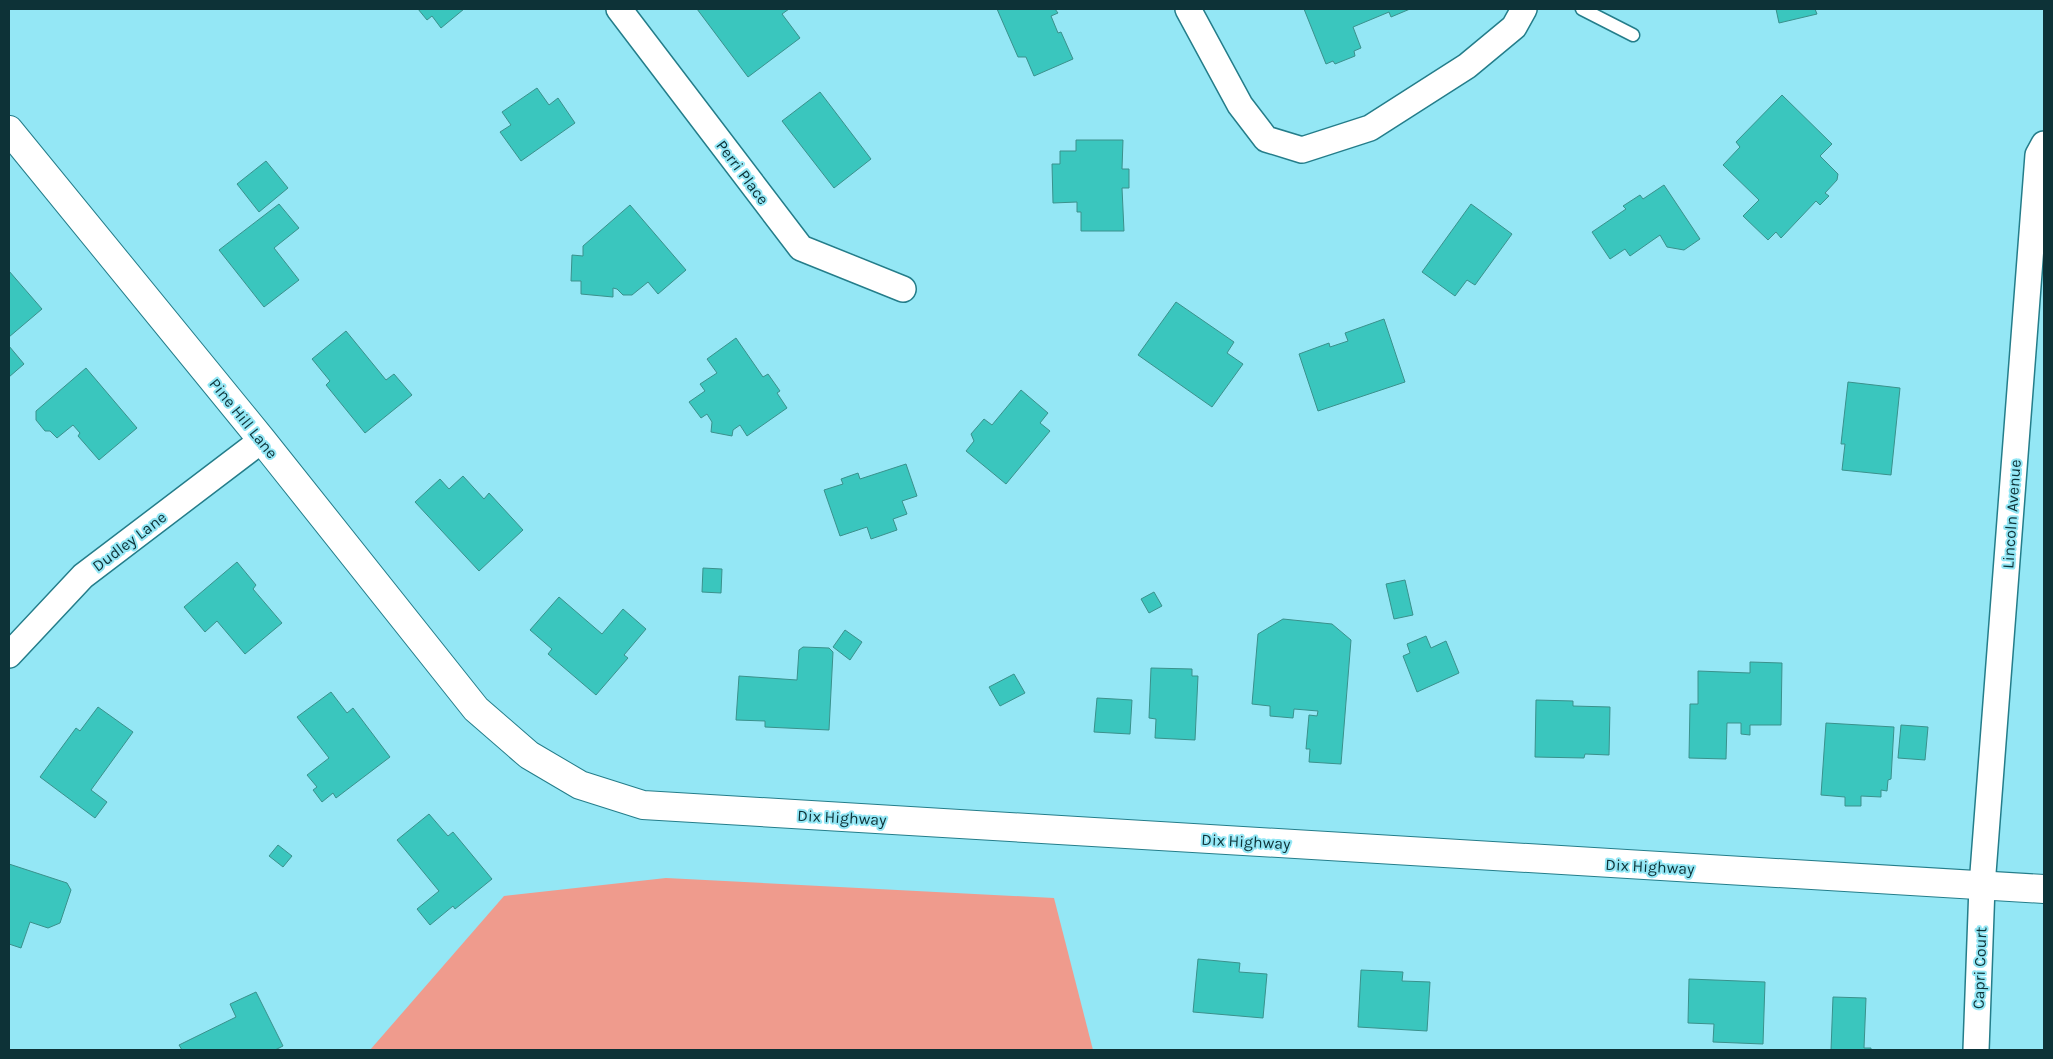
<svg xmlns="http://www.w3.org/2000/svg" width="2053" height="1059" viewBox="0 0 2053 1059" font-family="Karla,sans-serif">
<rect width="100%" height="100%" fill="#94e7f5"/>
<path fill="#ef9b8d" d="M 666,878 L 1054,898 L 1093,1050 L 370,1050 L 504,896 Z"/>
<path fill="#3ac6be" stroke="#3a918c" d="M 418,9 L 464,9 L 441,28 L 432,16 L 427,20 Z
M 697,9 L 789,9 L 782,14 L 800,38 L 748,77 Z
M 997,9 L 1055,9 L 1058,13 L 1051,16 L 1058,33 L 1061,32 L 1073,59 L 1034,76 L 1026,57 L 1018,57 Z
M 1304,9 L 1410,9 L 1391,17 L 1389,12 L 1353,27 L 1361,48 L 1354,51 L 1355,56 L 1335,64 L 1333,61 L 1326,64 Z
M 1776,9 L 1815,9 L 1817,14 L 1779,23 Z
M 537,88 L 549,105 L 558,98 L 575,123 L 521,161 L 500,132 L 511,125 L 502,112 Z
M 820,92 L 871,159 L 834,188 L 782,121 Z
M 1782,95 L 1832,144 L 1820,156 L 1838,174 L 1837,180 L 1825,193 L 1829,196 L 1820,205 L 1816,201 L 1781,238 L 1776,232 L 1768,240 L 1743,216 L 1759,200 L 1723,165 L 1740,147 L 1736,142 Z
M 1076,140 L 1123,140 L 1122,169 L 1129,169 L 1129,188 L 1122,188 L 1124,231 L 1081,231 L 1081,212 L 1077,212 L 1077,202 L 1053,203 L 1052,164 L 1060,164 L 1060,151 L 1076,151 Z
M 266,161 L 288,188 L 259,212 L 237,184 Z
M 1664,185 L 1700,239 L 1684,250 L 1667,247 L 1660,235 L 1630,256 L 1625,249 L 1610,259 L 1592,232 L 1626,209 L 1623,206 L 1640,195 L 1643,199 Z
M 279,204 L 299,228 L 274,248 L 299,280 L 264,307 L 219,250 Z
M 1471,204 L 1512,234 L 1475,285 L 1467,280 L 1455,296 L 1422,272 Z
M 630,205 L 686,270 L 658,294 L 648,282 L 632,295 L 623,295 L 617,289 L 613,288 L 613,297 L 581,294 L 581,281 L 571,281 L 572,255 L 583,256 L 583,246 Z
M 9,271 L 42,309 L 9,337 Z
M 1176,302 L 1234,342 L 1227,353 L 1243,364 L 1212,407 L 1138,355 Z
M 1384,319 L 1405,382 L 1318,411 L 1299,354 L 1329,343 L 1330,347 L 1348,341 L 1345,333 Z
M 346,331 L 386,380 L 394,374 L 412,395 L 365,433 L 326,385 L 330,381 L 312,359 Z
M 736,338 L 763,377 L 768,374 L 780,391 L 777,393 L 787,408 L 747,436 L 740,425 L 733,430 L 732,436 L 711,432 L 712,422 L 707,414 L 701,418 L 689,402 L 705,391 L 700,384 L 717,373 L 707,359 Z
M 9,346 L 24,364 L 9,377 Z
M 86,368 L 137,428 L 99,460 L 78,436 L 80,433 L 73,425 L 57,438 L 50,431 L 45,431 L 36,420 L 36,411 Z
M 1848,382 L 1900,388 L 1891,475 L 1842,470 L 1845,444 L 1841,444 Z
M 1021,390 L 1048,413 L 1040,423 L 1050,431 L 1006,484 L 966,451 L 974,441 L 971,434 L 984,419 L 992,425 Z
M 906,464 L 917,496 L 902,501 L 907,514 L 893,519 L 897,530 L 871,539 L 867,527 L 840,536 L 824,490 L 843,484 L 841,479 L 858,473 L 860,479 Z
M 463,476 L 484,499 L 489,493 L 523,530 L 479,571 L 415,502 L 440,479 L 449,489 Z
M 237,562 L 256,585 L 253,589 L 282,623 L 245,654 L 217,621 L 205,632 L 184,607 Z
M 703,568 L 722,569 L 721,593 L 702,592 Z
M 1405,580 L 1413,615 L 1394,619 L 1386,584 Z
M 1154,592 L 1162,606 L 1149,613 L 1141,599 Z
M 559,597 L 602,634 L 623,609 L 646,629 L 624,655 L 628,658 L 596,695 L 548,654 L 552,649 L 530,630 Z
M 1283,619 L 1332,624 L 1351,640 L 1341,764 L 1309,762 L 1310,749 L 1306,749 L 1309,715 L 1317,716 L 1318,711 L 1294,709 L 1293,718 L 1270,716 L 1270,706 L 1252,704 L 1258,634 Z
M 845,630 L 862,642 L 850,660 L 833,647 Z
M 1426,636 L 1431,648 L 1446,641 L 1459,673 L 1417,692 L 1403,656 L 1410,653 L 1407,644 Z
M 803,647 L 829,648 L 833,652 L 829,730 L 765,727 L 765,721 L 736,720 L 739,676 L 797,680 L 799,650 Z
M 1750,662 L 1782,663 L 1781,725 L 1750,725 L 1750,735 L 1741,734 L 1741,723 L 1727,723 L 1726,759 L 1689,758 L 1690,704 L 1698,704 L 1698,671 L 1750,673 Z
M 1151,668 L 1192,669 L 1192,676 L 1198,676 L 1195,740 L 1155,738 L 1156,719 L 1149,718 Z
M 1014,674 L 1025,693 L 1000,706 L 989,687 Z
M 331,692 L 347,713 L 353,708 L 390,757 L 336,798 L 333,793 L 322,802 L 313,790 L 317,787 L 307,775 L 329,758 L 297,717 Z
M 1097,698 L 1132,700 L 1130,734 L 1094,732 Z
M 1536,700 L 1573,701 L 1573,706 L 1610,707 L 1609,755 L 1585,754 L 1584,758 L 1535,757 Z
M 98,707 L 133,732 L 91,790 L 107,802 L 95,818 L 40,777 L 76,728 L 80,731 Z
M 1826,723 L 1894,727 L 1891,779 L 1888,780 L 1887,791 L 1881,790 L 1881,797 L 1861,796 L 1861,806 L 1845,806 L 1845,797 L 1821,795 Z
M 1901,725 L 1928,727 L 1925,760 L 1898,758 Z
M 429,814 L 448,836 L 453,832 L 492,879 L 455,909 L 453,906 L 430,925 L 417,909 L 439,891 L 397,840 Z
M 278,845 L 292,856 L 283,867 L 269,856 Z
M 9,864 L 67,883 L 71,890 L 60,923 L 48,928 L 30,922 L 21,948 L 9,944 Z
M 1198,959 L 1240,963 L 1239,972 L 1267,974 L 1263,1018 L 1193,1012 Z
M 1361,970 L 1403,972 L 1402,981 L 1430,982 L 1427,1031 L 1358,1027 Z
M 1689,979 L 1765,982 L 1763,1044 L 1713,1042 L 1714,1024 L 1688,1023 Z
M 256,992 L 283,1046 L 275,1050 L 182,1050 L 179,1045 L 236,1017 L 230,1004 Z
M 1833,997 L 1866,998 L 1864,1048 L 1871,1048 L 1871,1050 L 1831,1050 Z"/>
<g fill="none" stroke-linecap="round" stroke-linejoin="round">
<defs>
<path id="service" d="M 1582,9 L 1633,35"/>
<path id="minor" d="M 619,9 L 801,248 L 903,289
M 1188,9 L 1240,105 L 1266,139 L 1302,150 L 1370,128 L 1467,66 L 1514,27 L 1524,9
M 9,655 L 83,576 L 262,440
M 1976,1050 L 1982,886 L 2038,155 L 2044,144"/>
<path id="tertiary" d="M 9,130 L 262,440 L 476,709 L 529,755 L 580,785 L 643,805 L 2044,889"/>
</defs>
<use href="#service" stroke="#247d8a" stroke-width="15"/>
<use href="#minor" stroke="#247d8a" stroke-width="28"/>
<use href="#tertiary" stroke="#247d8a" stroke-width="30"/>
<use href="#service" stroke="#fff" stroke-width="12"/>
<use href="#minor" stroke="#fff" stroke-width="25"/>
<use href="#tertiary" stroke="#fff" stroke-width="28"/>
</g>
<g text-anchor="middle" stroke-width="4" stroke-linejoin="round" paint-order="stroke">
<g font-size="16" fill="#0d3237" stroke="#94e7f5">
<text transform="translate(743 172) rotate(53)" y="6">Perri Place</text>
<text transform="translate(244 418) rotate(51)" y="6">Pine Hill Lane</text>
<text transform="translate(2011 514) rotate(-86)" y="6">Lincoln Avenue</text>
<text transform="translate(129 541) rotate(-37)" y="6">Dudley Lane</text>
<text transform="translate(842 817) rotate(3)" y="6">Dix Highway</text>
<text transform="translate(1246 841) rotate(3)" y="6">Dix Highway</text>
<text transform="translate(1650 866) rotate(3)" y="6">Dix Highway</text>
<text transform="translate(1979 968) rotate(-88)" y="6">Capri Court</text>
</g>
</g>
<rect width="2053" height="1059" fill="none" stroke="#0d3237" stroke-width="20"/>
</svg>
